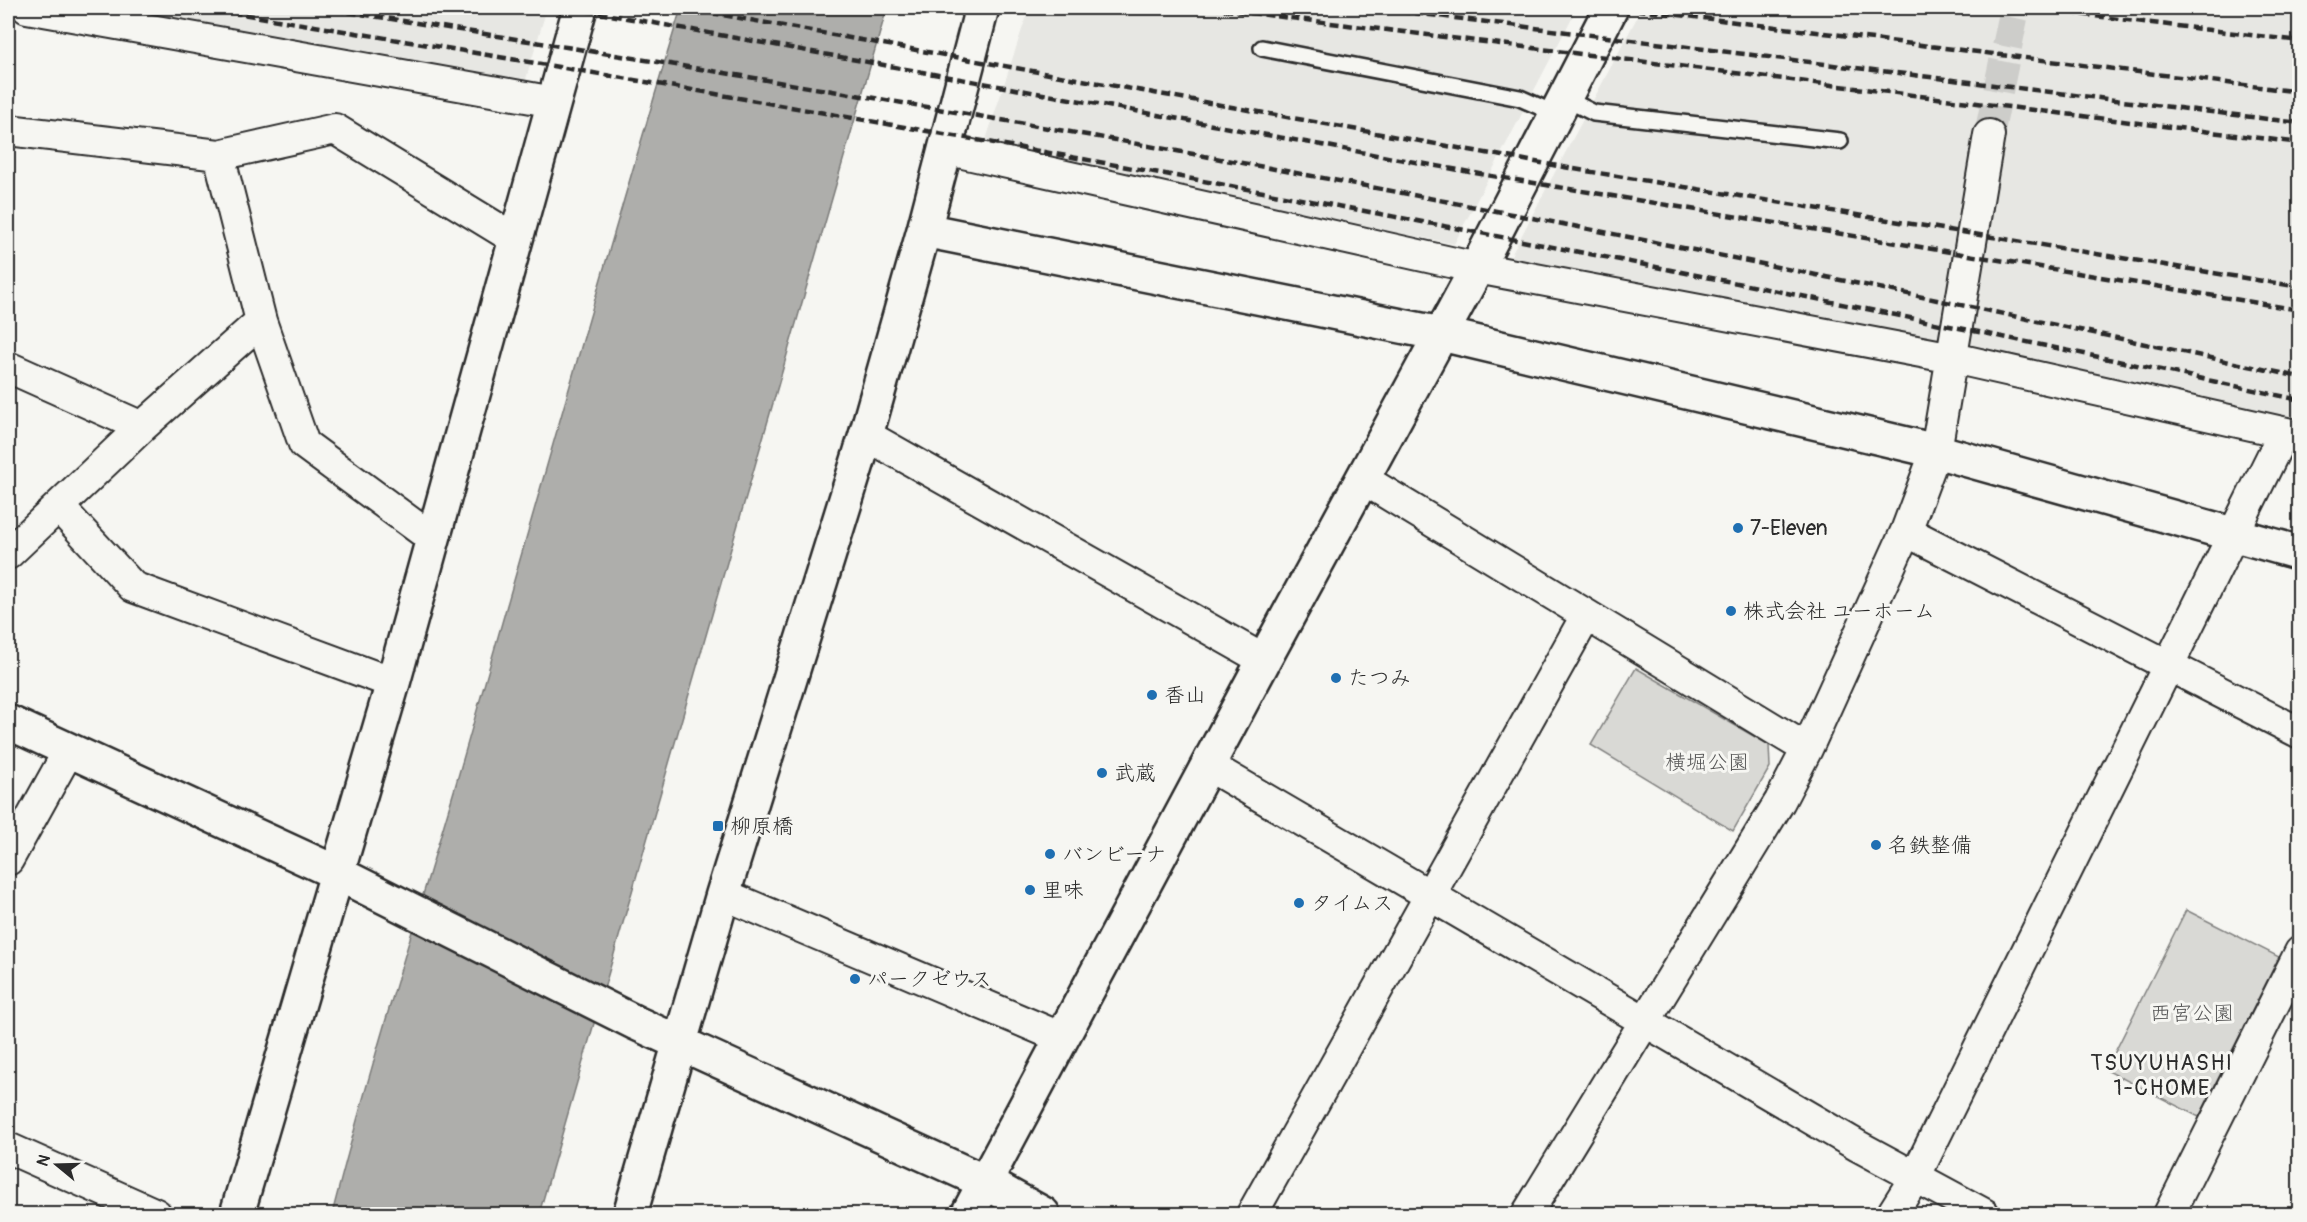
<svg xmlns="http://www.w3.org/2000/svg" width="2307" height="1222" viewBox="0 0 2307 1222" font-family="Pangolin,'Klee One',sans-serif">
<rect width="100%" height="100%" fill="#f6f6f2"/>
<filter id="ink" filterUnits="userSpaceOnUse"><feTurbulence type="fractalNoise" baseFrequency=".0167" numOctaves="2"/><feDisplacementMap in="SourceGraphic" scale="12" xChannelSelector="R" yChannelSelector="G"/><feConvolveMatrix kernelMatrix="1 2 1 2 8 2 1 2 1" color-interpolation-filters="sRGB"/></filter>
<g filter="url(#ink)">
<path fill="#e7e7e3" d="M 29,8 L 547,8 L 526,79 Z
M 1029,8 L 1577,8 L 1454,244 L 983,149 Z
M 1642,8 L 2299,8 L 2299,426 L 1973,357 L 1974,346 L 1507,263 Z"/>
<path fill="#d9d9d5" stroke="#828280" stroke-width="1.5" d="M 1636,668 L 1769,745 L 1770,767 L 1733,831 L 1591,745 Z
M 2186,910 L 2279,957 L 2199,1117 L 2106,1070 Z"/>
<path fill="#aeaeab" stroke="#7a7a78" stroke-width="1.5" d="M 681,8 L 887,8 L 539,1214 L 332,1214 C 369,1069 414,927 456,784 C 530,525 603,265 681,8 Z"/>
<g fill="none" stroke-linecap="round" stroke-linejoin="round">
<path stroke="#cdcdca" stroke-width="30" stroke-dasharray="30 15" stroke-linecap="butt" d="M 1989,135 L 2015,8"/>
<defs>
<path id="lane" d="M 1262,48 L 1520,98 L 1556,114
M 1564,98 L 1594,113 L 1840,141"/>
<path id="street" d="M 27,8 L 554,102
M 8,130 L 219,155 L 335,129 L 515,239
M 945,149 L 1477,268 L 1953,358 L 2300,436
M 219,155 L 261,321 L 304,444 L 433,539
M 8,367 L 142,427
M 866,435 L 1264,660
M 1363,479 L 1807,749
M 59,507 L 133,587 L 393,683
M 1906,531 L 2300,733
M 8,554 L 142,427 L 261,321
M 1209,766 L 1858,1146 L 1984,1214
M 8,860 L 69,750
M 723,894 L 1062,1038
M 8,1148 L 156,1214
M 1252,1214 L 1586,616
M 1527,1214 L 1780,801 L 1807,749 L 1906,531 L 1936,451 L 1989,135
M 1892,1214 L 1914,1179 L 2283,434
M 2169,1214 L 2300,952"/>
<path id="secondary" d="M 924,230 L 1441,334 L 1936,451 L 2300,553
M 8,722 L 337,873 L 636,1023 L 985,1182 L 1043,1214
M 237,1214 L 393,683 L 580,8
M 630,1214 L 723,894 L 866,435 L 924,230 L 982,8
M 968,1214 L 1264,660 L 1477,268 L 1611,8"/>
</defs>
<use href="#lane" stroke="#2b2b2b" stroke-width="20"/>
<use href="#street" stroke="#2b2b2b" stroke-width="34"/>
<use href="#secondary" stroke="#2b2b2b" stroke-width="38"/>
<use href="#lane" stroke="#f6f6f2" stroke-width="15"/>
<use href="#street" stroke="#f6f6f2" stroke-width="30"/>
<use href="#secondary" stroke="#f6f6f2" stroke-width="33"/>
<path stroke="#2b2b2b" stroke-width="4.5" stroke-dasharray="9 4.5" stroke-linecap="butt" d="M 205,8 C 906,123 1605,249 2300,400
M 322,8 C 688,66 1054,126 1418,196 C 1713,252 2006,314 2300,377
M 572,8 L 1486,175 L 2300,310
M 684,8 L 1580,170 L 2300,287
M 1210,8 L 2300,143
M 1374,8 L 2300,123
M 1623,8 L 2300,92
M 2029,8 L 2300,41"/>
</g>
</g>
<g fill="#1f6fb2" stroke="#f6f6f2" stroke-width="2">
<circle cx="1738" cy="528" r="6"/>
<circle cx="1731" cy="611" r="6"/>
<circle cx="1336" cy="678" r="6"/>
<circle cx="1152" cy="695" r="6"/>
<circle cx="1102" cy="773" r="6"/>
<rect x="712" y="820" width="12" height="12" rx="3"/>
<circle cx="1876" cy="845" r="6"/>
<circle cx="1050" cy="854" r="6"/>
<circle cx="1030" cy="890" r="6"/>
<circle cx="1299" cy="903" r="6"/>
<circle cx="855" cy="979" r="6"/>
</g>
<g text-anchor="middle" stroke-width="6" stroke-linejoin="round" paint-order="stroke">
<g font-size="21" fill="#2b2b2b" stroke="#f6f6f2" text-anchor="start">
<text x="1750" y="535">7-Eleven</text>
<text x="1743" y="618">株式会社 ユーホーム</text>
<text x="1348" y="685">たつみ</text>
<text x="1164" y="702">香山</text>
<text x="1114" y="780">武蔵</text>
<text x="730" y="833">柳原橋</text>
<text x="1888" y="852">名鉄整備</text>
<text x="1062" y="861">バンビーナ</text>
<text x="1042" y="897">里味</text>
<text x="1311" y="910">タイムス</text>
<text x="867" y="986">パークゼウス</text>
</g>
<g font-size="21" fill="#565656" stroke="#f6f6f2">
<text x="1707" y="769">横堀公園</text>
<text x="2192" y="1020">西宮公園</text>
</g>
<g font-size="22" letter-spacing="1.5" fill="#2b2b2b" stroke="#f6f6f2">
<text x="2162" y="1070">TSUYUHASHI<tspan x="2162" dy="25">1-CHOME</tspan></text>
</g>
</g>
<rect width="2307" height="1222" fill="none" stroke="#f6f6f2" stroke-width="30"/>
<rect x="15" y="15" width="2277" height="1192" fill="none" stroke="#2b2b2b" stroke-width="2" filter="url(#ink)"/>
<g transform="translate(57 1165) rotate(289)" stroke="#f6f6f2" stroke-width="4.5" paint-order="stroke">
<path d="M0-4.5L10 22L0 15L-10 22Z" fill="#2b2b2b"/>
<text y="-9" font-size="16" font-weight="bold" text-anchor="middle" fill="#2b2b2b">N</text>
</g>
</svg>
